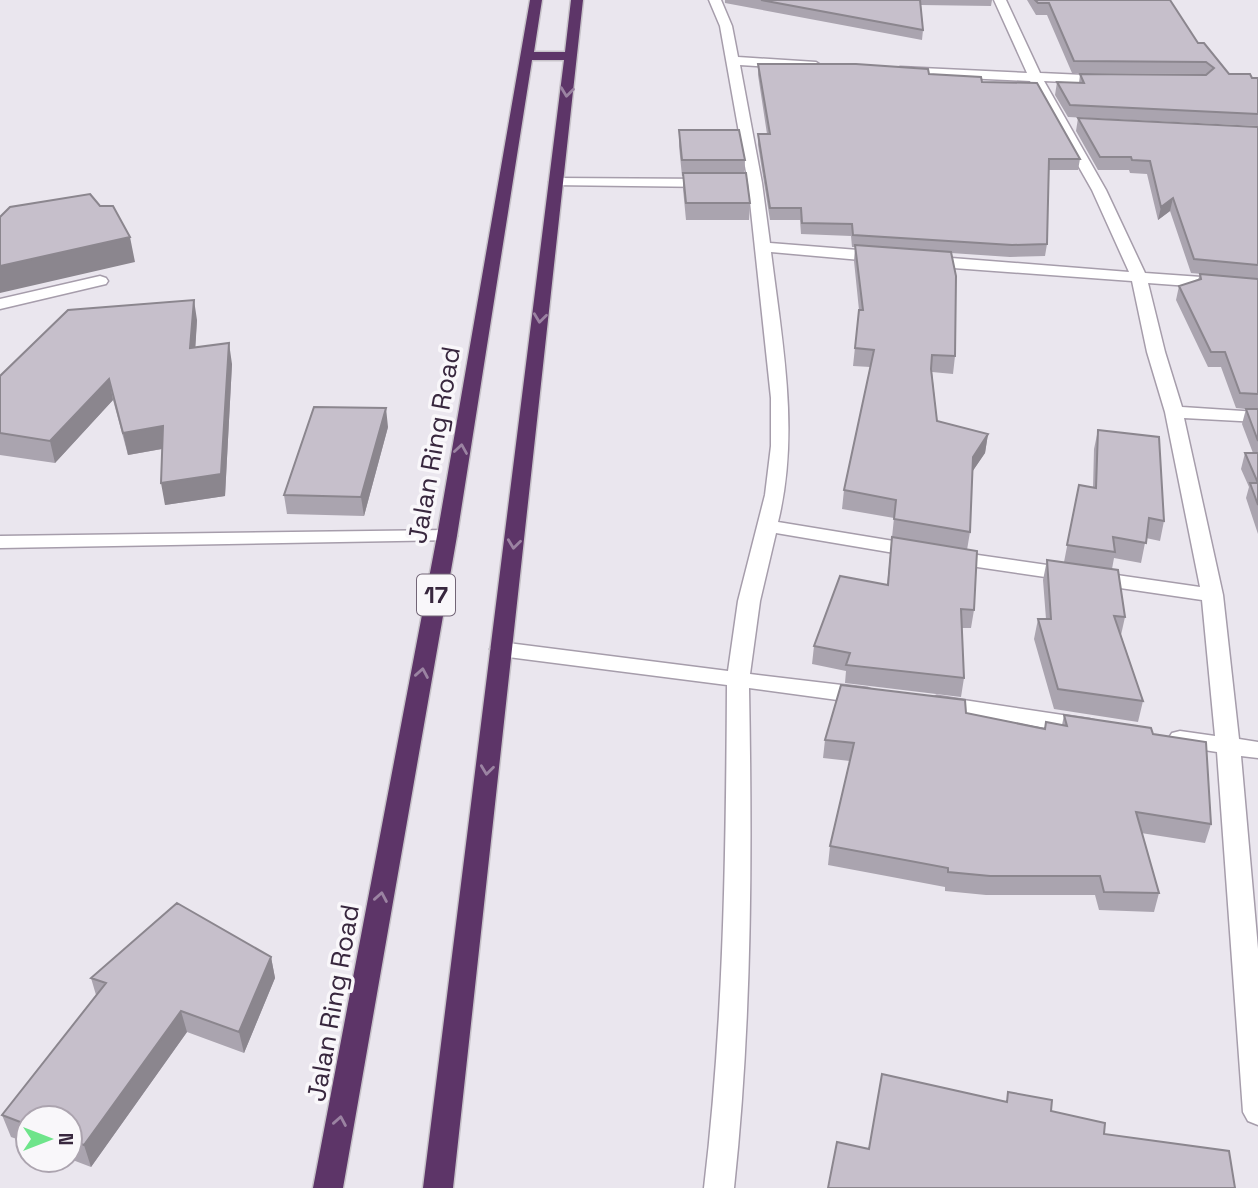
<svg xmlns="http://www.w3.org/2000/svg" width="1258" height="1188" viewBox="0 0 1258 1188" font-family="'Space Grotesk',sans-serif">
<rect width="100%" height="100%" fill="#eae6ee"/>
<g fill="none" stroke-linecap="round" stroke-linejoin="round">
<defs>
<path id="minor" d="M 709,0 L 721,0 L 732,26 L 738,57 L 816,62 L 822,66 L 816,70 L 740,65 L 762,183 L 770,243 L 883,252 L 891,257 L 883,262 L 771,252 C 782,342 800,432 778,522 L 918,545 L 925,547 L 928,551 L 925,555 L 918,557 L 776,533 L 760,601 L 750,674 L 867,688 L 875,691 L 878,696 L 875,701 L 867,704 L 749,688 C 752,855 752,1022 734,1188 L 704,1188 C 724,1021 726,853 727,685 L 501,656 L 493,654 L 490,649 L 493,644 L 501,642 L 728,671 L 738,601 L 765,495 L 771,446 L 771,398 L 748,183 L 720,26 Z
M 994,0 L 1006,0 L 1040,73 L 1106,76 L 1112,80 L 1106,84 L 1044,81 L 1106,190 L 1145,273 L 1258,281 L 1258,291 L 1148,283 L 1165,352 L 1182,407 L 1258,412 L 1258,422 L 1184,418 L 1223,595 L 1239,739 L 1258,742 L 1258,758 L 1241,756 L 1258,949 L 1258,1125 L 1248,1121 L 1243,1112 L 1217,752 L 1172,745 L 1168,739 L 1172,733 L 1180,731 L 1215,736 L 1202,600 L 950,563 L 943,561 L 940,557 L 943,553 L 950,551 L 1200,587 L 1165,412 L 1147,352 L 1132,281 L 926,266 L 918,261 L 926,256 L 1129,272 L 1092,190 L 1030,81 L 900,75 L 894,71 L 900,67 L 1027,73 Z
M 556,178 L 711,179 L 718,183 L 711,187 L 551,185 L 549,182 L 551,179 Z
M 100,276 L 106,278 L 108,281 L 106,284 L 0,309 L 0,299 Z
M 447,530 L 454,532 L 457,536 L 454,540 L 0,548 L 0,536 Z
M 937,696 L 1089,719 L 1097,721 L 1101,727 L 1097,733 L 1089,735 L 929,709 L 926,704 L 929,699 Z"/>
<path id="highway" d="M 530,0 L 542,0 L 534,52 L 565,52 L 571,0 L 583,0 L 453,1188 L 423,1188 L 564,60 L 532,60 L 457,536 L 343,1188 L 313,1188 L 437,536 Z"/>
</defs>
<use href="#minor" stroke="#a69dab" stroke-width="3"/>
<use href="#highway" stroke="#c7c3c9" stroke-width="3"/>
<use href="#minor" fill="#fff" fill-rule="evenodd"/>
<use href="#highway" fill="#5d3568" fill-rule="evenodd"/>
</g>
<path fill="#aaa4af" d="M 725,0 L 992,0 L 991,6 L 921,5 L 923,30 L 922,40 L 725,3 Z
M 1027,0 L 1170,0 L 1198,43 L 1229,74 L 1258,78 L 1258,126 L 1068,117 L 1055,95 L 1057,82 L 1079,83 L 1080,74 L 1204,75 L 1203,74 L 1072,73 L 1047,15 L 1036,15 Z
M 758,64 L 929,74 L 982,82 L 1080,159 L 1078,170 L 1049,170 L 1047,244 L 1045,256 L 1010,257 L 951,253 L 955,356 L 953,374 L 932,372 L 937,421 L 988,434 L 985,453 L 972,472 L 970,532 L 967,550 L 974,610 L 971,628 L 962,628 L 964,678 L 961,697 L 845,683 L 846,671 L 812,664 L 814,646 L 887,585 L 894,518 L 842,509 L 844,490 L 870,367 L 853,366 L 859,310 L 854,261 L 855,247 L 852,247 L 851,236 L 801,234 L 800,220 L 770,220 L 758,145 L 758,134 L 767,134 L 758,75 Z
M 1078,118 L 1258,127 L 1258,279 L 1191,273 L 1170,211 L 1158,220 L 1147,174 L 1130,173 L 1129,170 L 1098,170 L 1076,131 Z
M 679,130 L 745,160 L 744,173 L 750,203 L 749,220 L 686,220 L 683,189 L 683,176 L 682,176 L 679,146 Z
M 1200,274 L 1258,279 L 1258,534 L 1246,498 L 1249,487 L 1241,469 L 1245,453 L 1253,453 L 1242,424 L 1246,409 L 1236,408 L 1221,367 L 1208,367 L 1176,300 L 1179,286 L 1198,280 Z
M 197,320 L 195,348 L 232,364 L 225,496 L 165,505 L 162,449 L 128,455 L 113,400 L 55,463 L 0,455 L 0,376 Z
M 388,427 L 364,516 L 287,514 L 284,495 Z
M 1098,430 L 1164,521 L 1160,541 L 1146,538 L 1141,563 L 1114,558 L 1112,569 L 1125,617 L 1121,635 L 1143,701 L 1138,722 L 1054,709 L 1034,639 L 1038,619 L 1046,619 L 1043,580 L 1047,560 L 1064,562 L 1079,485 L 1093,488 L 1094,449 Z
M 966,713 L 1044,728 L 1062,725 L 1064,715 L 1153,734 L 1211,824 L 1205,843 L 1141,833 L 1159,893 L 1154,912 L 1099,910 L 1095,895 L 986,895 L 945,891 L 945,887 L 828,865 L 830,846 L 850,761 L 823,758 L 825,740 Z
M 271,957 L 275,978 L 244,1053 L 187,1032 L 91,1167 L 70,1159 L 70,1118 L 28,1118 L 28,1143 L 11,1137 L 2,1115 L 96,995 L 91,978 Z"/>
<path fill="#8b868e" d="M 1173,198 L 1170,211 L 1158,220 L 1161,207 Z
M 130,237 L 135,262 L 0,293 L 0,266 Z
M 194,300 L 197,320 L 194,370 L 190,348 Z
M 229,343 L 232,364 L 225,496 L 165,505 L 161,483 Z
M 109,379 L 113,400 L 55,463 L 50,441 Z
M 386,408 L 388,427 L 364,516 L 361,497 Z
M 163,426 L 167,448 L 128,455 L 123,433 Z
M 988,434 L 985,453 L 970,475 L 973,457 Z
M 271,957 L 275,978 L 244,1053 L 239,1032 Z
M 181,1011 L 187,1032 L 91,1167 L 84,1145 Z"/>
<path fill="#c6bfcb" stroke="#8b868e" stroke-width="2" d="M 761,0 L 920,0 L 923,30 Z
M 1035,0 L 1170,0 L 1198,43 L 1204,43 L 1229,74 L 1250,74 L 1252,78 L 1258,78 L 1258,114 L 1070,105 L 1057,82 L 1084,83 L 1080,74 L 1206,75 L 1214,68 L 1206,62 L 1074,61 L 1049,3 L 1038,3 Z
M 758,64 L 856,64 L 928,69 L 929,74 L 981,77 L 982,82 L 1037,83 L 1080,159 L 1049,159 L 1047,244 L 1012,245 L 853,235 L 852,224 L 802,223 L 801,208 L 770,208 L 758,134 L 770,134 Z
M 1078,118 L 1258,127 L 1258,265 L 1194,259 L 1173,198 L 1161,207 L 1150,161 L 1132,160 L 1131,157 L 1100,157 Z
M 679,130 L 739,130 L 745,160 L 682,160 Z
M 683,173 L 746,173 L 750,203 L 686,203 Z
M 90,194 L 100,206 L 113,206 L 130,237 L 0,266 L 0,217 L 10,207 Z
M 855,245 L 951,252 L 956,276 L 955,356 L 932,355 L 931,369 L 937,421 L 988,434 L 973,457 L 970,532 L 894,519 L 896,500 L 844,490 L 874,350 L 855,348 L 859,310 L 863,310 Z
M 1200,274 L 1258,279 L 1258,394 L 1240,393 L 1225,352 L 1211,352 L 1179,286 L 1201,279 Z
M 194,300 L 190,348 L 229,343 L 221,474 L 161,483 L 163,426 L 123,433 L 109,379 L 50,441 L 0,433 L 0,376 L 68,310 Z
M 314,407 L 386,408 L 361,497 L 284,495 Z
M 1246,409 L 1258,409 L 1258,441 Z
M 1098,430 L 1159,437 L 1164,521 L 1149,518 L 1146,543 L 1113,537 L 1115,552 L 1067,545 L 1079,485 L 1096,488 Z
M 1245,453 L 1258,453 L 1258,483 Z
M 1250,483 L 1258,483 L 1258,505 Z
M 892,537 L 977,551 L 974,610 L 961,609 L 964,678 L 846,665 L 850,653 L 814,646 L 840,576 L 888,585 Z
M 1047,560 L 1118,570 L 1125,617 L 1114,616 L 1143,701 L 1058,689 L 1038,619 L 1051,619 Z
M 841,685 L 965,700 L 966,713 L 1045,729 L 1046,722 L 1067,726 L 1064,715 L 1151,728 L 1153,734 L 1206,742 L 1211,824 L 1136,812 L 1159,893 L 1104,892 L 1100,876 L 990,876 L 948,872 L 948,868 L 830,846 L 854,743 L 825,740 Z
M 177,903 L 271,957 L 239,1032 L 181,1011 L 84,1145 L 70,1140 L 70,1118 L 28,1118 L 28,1125 L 2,1115 L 106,983 L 91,978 Z
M 882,1074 L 1007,1102 L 1008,1092 L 1052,1100 L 1051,1111 L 1105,1123 L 1104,1134 L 1229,1151 L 1235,1188 L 828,1188 L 837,1142 L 869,1149 Z"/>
<defs><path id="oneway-chevron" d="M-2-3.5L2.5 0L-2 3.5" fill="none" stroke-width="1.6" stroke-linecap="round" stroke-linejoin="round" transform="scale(1.75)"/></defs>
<g stroke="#9b83a2">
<use href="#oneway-chevron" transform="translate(567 92) rotate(97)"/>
<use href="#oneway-chevron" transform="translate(540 318) rotate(97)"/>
<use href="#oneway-chevron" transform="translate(461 449) rotate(-81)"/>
<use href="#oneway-chevron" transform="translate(514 544) rotate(97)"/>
<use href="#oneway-chevron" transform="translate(422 673) rotate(-80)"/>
<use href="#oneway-chevron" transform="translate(487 770) rotate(97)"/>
<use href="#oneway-chevron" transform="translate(381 897) rotate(-80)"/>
<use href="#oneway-chevron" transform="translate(340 1121) rotate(-80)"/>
</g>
<g text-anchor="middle" stroke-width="7" stroke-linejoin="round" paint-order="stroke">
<rect fill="#f9f7fa" stroke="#726576" stroke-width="2" x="417" y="574.5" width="38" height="41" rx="5"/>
<g font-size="24" font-weight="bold" fill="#38273e">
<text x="436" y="603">17</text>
</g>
<g font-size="26" fill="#38273e" stroke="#f9f7fa">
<text transform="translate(434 445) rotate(-80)" y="9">Jalan Ring Road</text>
<text transform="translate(333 1003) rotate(-80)" y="9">Jalan Ring Road</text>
</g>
</g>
<g transform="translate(49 1139) rotate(90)"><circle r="33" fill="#f9f7fa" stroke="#aca4af" stroke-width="2"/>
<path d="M0-5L12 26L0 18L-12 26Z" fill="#6ee48a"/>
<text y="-10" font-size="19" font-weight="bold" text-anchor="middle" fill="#38273e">N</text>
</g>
</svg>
